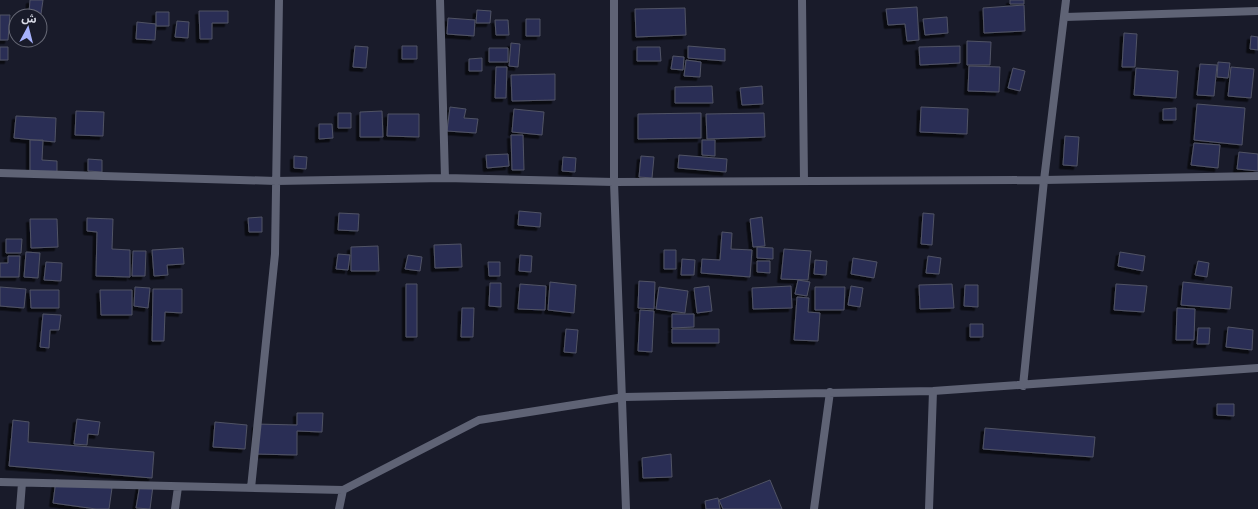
<svg xmlns="http://www.w3.org/2000/svg" width="1258" height="509" viewBox="0 0 1258 509" font-family="'Titillium Web','Noto Sans Arabic',sans-serif">
<defs>
<filter id="shadow"><feDropShadow dx="-3.5" dy="3.5" stdDeviation="0" flood-color="#0009"/></filter>
</defs>
<rect width="100%" height="100%" fill="#191b2a"/>
<path fill="#2b2e54" stroke="#505365" filter="url(#shadow)" d="M 30,0 L 43,0 L 41,14 L 29,13 Z
M 1010,0 L 1024,0 L 1024,4 L 1010,4 Z
M 1024,5 L 1025,31 L 984,33 L 983,8 Z
M 917,7 L 919,40 L 907,41 L 905,24 L 888,25 L 886,9 Z
M 685,8 L 686,35 L 636,37 L 635,9 Z
M 477,10 L 491,11 L 490,23 L 476,23 Z
M 199,11 L 228,11 L 228,23 L 212,23 L 212,39 L 200,39 Z
M 156,12 L 169,12 L 169,26 L 156,26 Z
M 0,15 L 10,15 L 8,40 L 0,40 Z
M 947,17 L 948,33 L 925,35 L 923,19 Z
M 448,18 L 475,20 L 474,36 L 447,34 Z
M 526,19 L 540,19 L 540,36 L 526,36 Z
M 495,20 L 508,20 L 509,35 L 496,35 Z
M 177,21 L 189,22 L 188,38 L 175,37 Z
M 137,22 L 156,24 L 155,40 L 136,39 Z
M 1124,33 L 1137,34 L 1135,67 L 1122,67 Z
M 1251,36 L 1258,37 L 1258,50 L 1250,49 Z
M 967,41 L 991,42 L 990,65 L 967,65 Z
M 511,43 L 520,44 L 518,67 L 509,66 Z
M 355,46 L 368,47 L 366,68 L 353,67 Z
M 402,46 L 417,46 L 417,59 L 402,59 Z
M 688,46 L 725,49 L 725,61 L 688,58 Z
M 960,46 L 960,63 L 920,65 L 919,47 Z
M 0,47 L 8,47 L 8,60 L 0,60 Z
M 637,47 L 660,47 L 661,61 L 637,61 Z
M 489,48 L 508,48 L 508,62 L 489,62 Z
M 673,56 L 684,57 L 683,70 L 671,69 Z
M 482,58 L 482,71 L 469,71 L 469,59 Z
M 686,60 L 701,62 L 700,77 L 684,76 Z
M 1218,62 L 1230,63 L 1228,78 L 1217,77 Z
M 1200,64 L 1217,65 L 1214,96 L 1197,95 Z
M 969,66 L 1000,67 L 999,92 L 968,91 Z
M 496,67 L 507,67 L 506,98 L 495,98 Z
M 1231,67 L 1254,69 L 1251,98 L 1228,96 Z
M 1013,68 L 1025,71 L 1020,91 L 1008,88 Z
M 1136,68 L 1178,71 L 1176,98 L 1134,95 Z
M 555,74 L 555,100 L 512,101 L 511,75 Z
M 712,86 L 713,103 L 675,103 L 675,87 Z
M 762,86 L 763,104 L 742,105 L 740,88 Z
M 1197,104 L 1245,108 L 1242,145 L 1194,140 Z
M 450,107 L 466,109 L 464,118 L 478,119 L 476,133 L 447,131 Z
M 921,107 L 968,109 L 967,134 L 920,132 Z
M 1176,108 L 1176,120 L 1163,120 L 1163,109 Z
M 514,109 L 544,112 L 542,135 L 512,132 Z
M 76,111 L 104,112 L 103,136 L 75,135 Z
M 382,111 L 383,137 L 360,137 L 360,112 Z
M 338,113 L 351,113 L 351,128 L 338,128 Z
M 701,113 L 701,138 L 638,139 L 638,114 Z
M 764,113 L 765,137 L 707,139 L 706,114 Z
M 388,114 L 419,114 L 419,137 L 387,136 Z
M 16,116 L 56,118 L 55,142 L 14,138 Z
M 319,124 L 332,124 L 333,138 L 319,139 Z
M 511,135 L 523,135 L 524,170 L 512,170 Z
M 1065,136 L 1079,137 L 1077,166 L 1063,165 Z
M 30,140 L 43,140 L 42,160 L 57,161 L 57,172 L 30,172 Z
M 702,140 L 715,140 L 715,156 L 702,155 Z
M 1194,143 L 1220,145 L 1218,168 L 1191,165 Z
M 1239,152 L 1258,154 L 1258,171 L 1237,169 Z
M 508,154 L 509,166 L 487,168 L 486,155 Z
M 679,155 L 727,159 L 726,172 L 678,168 Z
M 294,156 L 307,157 L 306,169 L 294,168 Z
M 641,156 L 654,157 L 652,178 L 639,177 Z
M 563,157 L 576,158 L 575,172 L 562,171 Z
M 88,159 L 102,160 L 102,172 L 88,171 Z
M 519,211 L 541,213 L 540,227 L 518,225 Z
M 339,213 L 359,214 L 358,231 L 338,230 Z
M 923,213 L 934,214 L 932,245 L 921,244 Z
M 262,217 L 262,232 L 249,232 L 248,218 Z
M 762,217 L 765,246 L 753,247 L 750,219 Z
M 87,218 L 113,219 L 112,249 L 130,250 L 130,277 L 96,276 L 97,232 L 87,231 Z
M 30,219 L 57,219 L 58,247 L 31,248 Z
M 722,232 L 732,233 L 731,249 L 752,250 L 750,277 L 701,273 L 702,259 L 720,260 Z
M 6,239 L 22,239 L 21,253 L 6,253 Z
M 461,244 L 462,267 L 435,268 L 434,245 Z
M 378,246 L 379,271 L 351,271 L 351,247 Z
M 757,247 L 773,248 L 773,259 L 757,258 Z
M 183,248 L 184,264 L 167,265 L 168,275 L 154,276 L 152,250 Z
M 784,249 L 811,251 L 808,280 L 781,279 Z
M 664,250 L 676,250 L 676,269 L 664,269 Z
M 133,251 L 146,251 L 145,276 L 132,276 Z
M 26,252 L 40,253 L 38,278 L 24,277 Z
M 1120,252 L 1145,256 L 1143,271 L 1118,266 Z
M 338,254 L 350,255 L 348,270 L 336,269 Z
M 408,255 L 422,257 L 420,271 L 405,269 Z
M 520,255 L 532,256 L 531,272 L 519,271 Z
M 8,256 L 20,256 L 19,277 L 0,277 L 0,263 L 8,263 Z
M 928,256 L 941,258 L 939,274 L 926,273 Z
M 853,258 L 877,262 L 874,278 L 851,274 Z
M 682,259 L 695,260 L 694,275 L 681,275 Z
M 815,260 L 827,261 L 826,275 L 814,274 Z
M 757,261 L 770,261 L 770,273 L 757,272 Z
M 1198,261 L 1209,263 L 1207,277 L 1195,275 Z
M 46,262 L 62,263 L 61,281 L 44,280 Z
M 488,262 L 500,262 L 500,276 L 489,276 Z
M 798,280 L 810,282 L 807,296 L 795,294 Z
M 639,281 L 655,282 L 654,309 L 638,308 Z
M 550,282 L 576,285 L 574,313 L 548,310 Z
M 1183,282 L 1232,287 L 1230,309 L 1181,305 Z
M 490,283 L 501,283 L 501,307 L 489,306 Z
M 406,284 L 417,284 L 417,337 L 406,337 Z
M 520,284 L 546,286 L 545,310 L 518,309 Z
M 952,284 L 954,308 L 920,309 L 919,285 Z
M 1116,284 L 1147,286 L 1144,312 L 1114,310 Z
M 965,285 L 978,285 L 978,307 L 964,306 Z
M 709,286 L 712,311 L 697,313 L 694,288 Z
M 791,286 L 792,308 L 753,309 L 752,288 Z
M 851,286 L 863,288 L 860,307 L 848,305 Z
M 0,287 L 26,289 L 24,308 L 0,306 Z
M 135,287 L 150,288 L 148,308 L 134,306 Z
M 659,287 L 688,291 L 685,313 L 656,309 Z
M 815,287 L 845,287 L 844,310 L 815,310 Z
M 153,289 L 182,289 L 182,313 L 165,312 L 164,341 L 152,341 Z
M 30,290 L 59,290 L 59,308 L 31,308 Z
M 100,290 L 132,290 L 132,315 L 101,315 Z
M 797,297 L 809,298 L 808,312 L 820,313 L 818,341 L 794,340 Z
M 462,308 L 474,308 L 473,337 L 461,337 Z
M 1177,308 L 1195,309 L 1194,340 L 1176,340 Z
M 640,310 L 654,311 L 652,352 L 638,351 Z
M 43,314 L 61,315 L 59,330 L 50,330 L 49,348 L 40,347 Z
M 672,314 L 694,314 L 694,327 L 672,328 Z
M 970,324 L 983,324 L 983,337 L 970,337 Z
M 1228,327 L 1253,330 L 1252,350 L 1226,347 Z
M 1198,328 L 1210,328 L 1209,344 L 1197,344 Z
M 566,329 L 578,330 L 576,353 L 564,352 Z
M 672,329 L 719,329 L 719,343 L 672,343 Z
M 1217,404 L 1234,404 L 1234,416 L 1217,415 Z
M 297,413 L 323,413 L 322,432 L 297,431 L 297,455 L 255,454 L 256,424 L 297,425 Z
M 77,419 L 100,422 L 98,435 L 88,434 L 87,445 L 74,444 Z
M 13,420 L 29,422 L 28,442 L 154,452 L 152,478 L 9,466 Z
M 215,422 L 247,425 L 245,449 L 213,447 Z
M 985,428 L 1095,437 L 1093,457 L 983,449 Z
M 671,454 L 672,477 L 643,478 L 642,458 Z
M 56,480 L 112,488 L 109,509 L 96,509 L 53,503 Z
M 770,480 L 782,509 L 723,509 L 719,500 Z
M 140,484 L 153,486 L 150,509 L 136,508 Z
M 718,498 L 720,509 L 706,509 L 705,501 Z"/>
<g fill="none" stroke-linecap="round" stroke-linejoin="round">
<path stroke="#5f6375" stroke-width="8" d="M 440,0 L 445,178
M 614,0 L 614,182 L 626,509
M 802,0 L 804,181
M 1065,17 L 1258,11
M 0,173 L 276,181 L 445,178 L 614,182 L 1044,180 L 1258,176
M 1023,386 L 1044,180 L 1066,0
M 0,482 L 343,490 L 479,420 L 624,397 L 933,391 L 1258,368
M 251,488 L 275,254 L 279,0
M 20,509 L 22,483
M 175,509 L 178,487
M 339,509 L 343,490
M 814,509 L 830,392
M 929,509 L 933,391"/>
</g>
<g transform="translate(28 28) rotate(7)"><circle r="19" fill="#191b2a" stroke="#666875"/>
<path d="M0-3L7 15L0 10L-7 15Z" fill="#a6b1fc"/>
<text y="-6" font-size="11" font-weight="bold" text-anchor="middle" fill="#d9dbe6">ش</text>
</g>
</svg>
